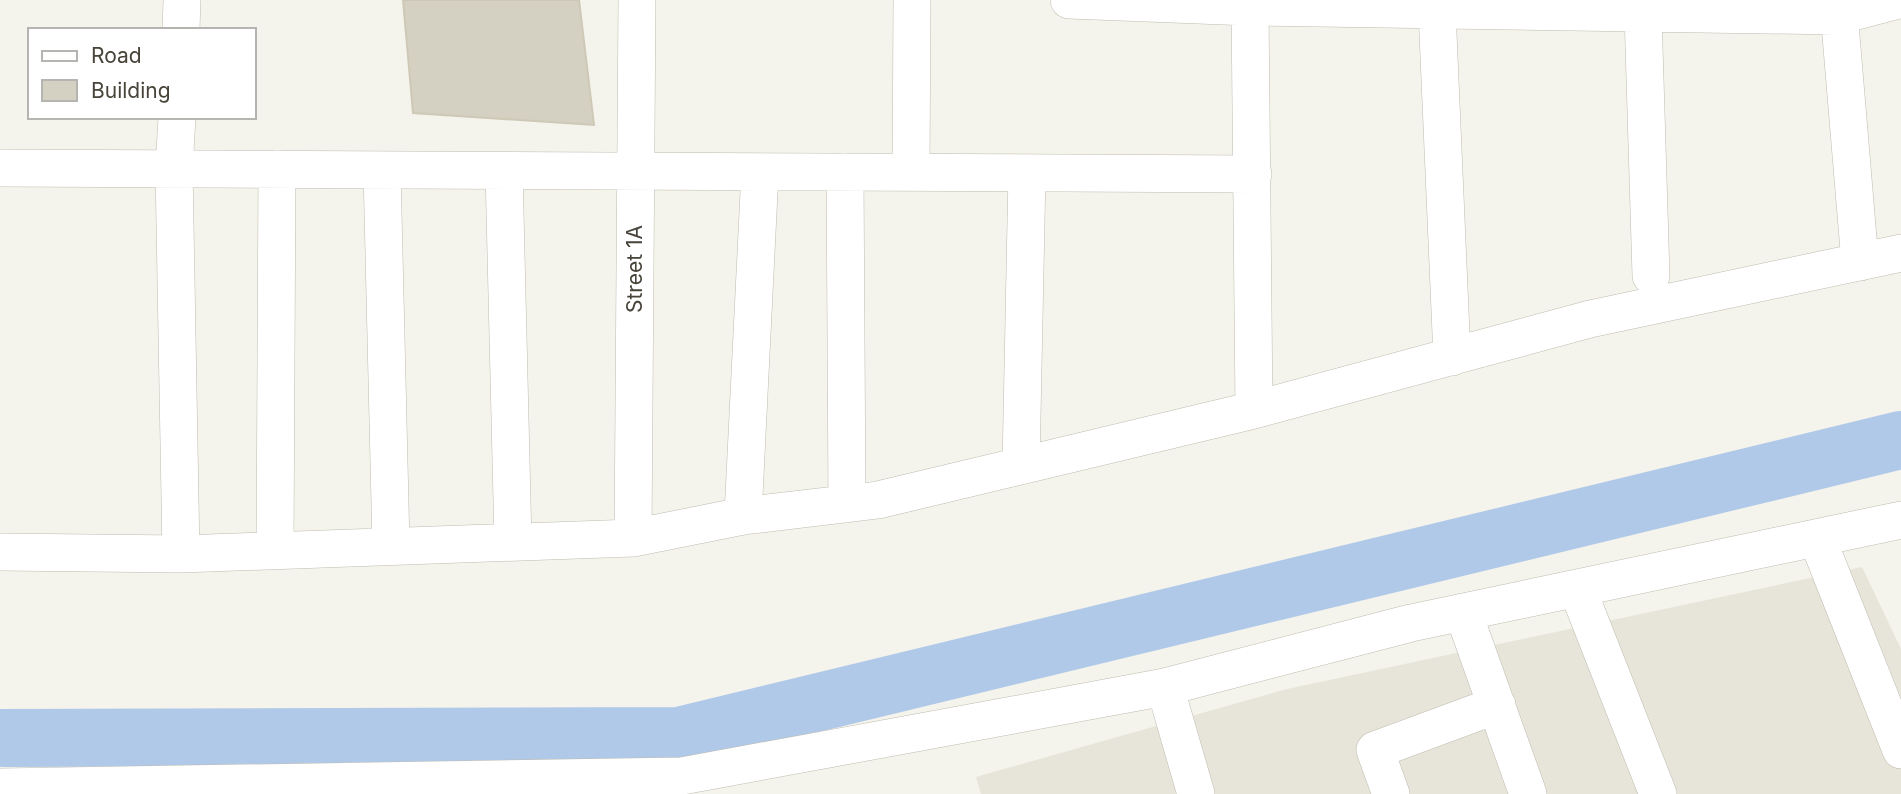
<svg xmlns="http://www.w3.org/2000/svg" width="1901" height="794" viewBox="0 0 1901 794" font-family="Inter,sans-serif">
<rect width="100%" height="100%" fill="#f4f3ec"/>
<path fill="#e7e5da" d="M 1862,567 L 1901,649 L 1901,794 L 981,794 L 976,777 L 1287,689 Z"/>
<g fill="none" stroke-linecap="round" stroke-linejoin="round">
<path stroke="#b0c9e9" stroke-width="58" d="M 0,738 L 679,736 L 1901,440"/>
</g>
<path fill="#d4d0c2" stroke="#cec9b6" stroke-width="2" d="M 403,0 L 579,0 L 594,125 L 413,113 Z"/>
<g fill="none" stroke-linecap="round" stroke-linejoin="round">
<defs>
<path id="minor" d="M 1069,0 L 1250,7 L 1837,16 L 1899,0
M 1838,0 L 1860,262
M 1250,7 L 1254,410
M 1437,10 L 1452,357
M 1643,13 L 1651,276
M 181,30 L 182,0
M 177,117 L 174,169 L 181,554
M 0,168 L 1253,174
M 382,170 L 391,546
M 504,171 L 513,542
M 845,172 L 847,504
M 911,173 L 912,0
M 1021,465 L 1027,173
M 743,516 L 760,172
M 633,538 L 637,0
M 1817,538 L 1901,750
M 275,550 L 277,169
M 0,552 L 181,554 L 633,538 L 743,516 L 878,500 L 1254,410 L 1590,319 L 1901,253
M 1577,588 L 1658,794
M 1463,612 L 1528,794
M 1165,687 L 1196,794
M 0,787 L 682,776 L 1165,687 L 1411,623 L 1901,520
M 1391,794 L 1375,750 L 1497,705"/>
</defs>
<use href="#minor" stroke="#bfbcaf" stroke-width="38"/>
<use href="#minor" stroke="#fff" stroke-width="37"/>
</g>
<g text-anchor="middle" stroke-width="7" stroke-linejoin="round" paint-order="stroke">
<g font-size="21" fill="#48443a" stroke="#fff">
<text transform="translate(635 269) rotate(-90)" y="7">Street 1A</text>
</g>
</g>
<rect x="28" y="28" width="228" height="91" fill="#ffffff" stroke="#b6b4b0" stroke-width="2"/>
<rect x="42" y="51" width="35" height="10" fill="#ffffff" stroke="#b6b4b0" stroke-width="2"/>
<text x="91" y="63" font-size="21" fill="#48443a">Road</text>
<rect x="42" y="80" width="35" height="21" fill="#d4d0c2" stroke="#b6b4b0" stroke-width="2"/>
<text x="91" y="98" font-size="21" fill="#48443a">Building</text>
</svg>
